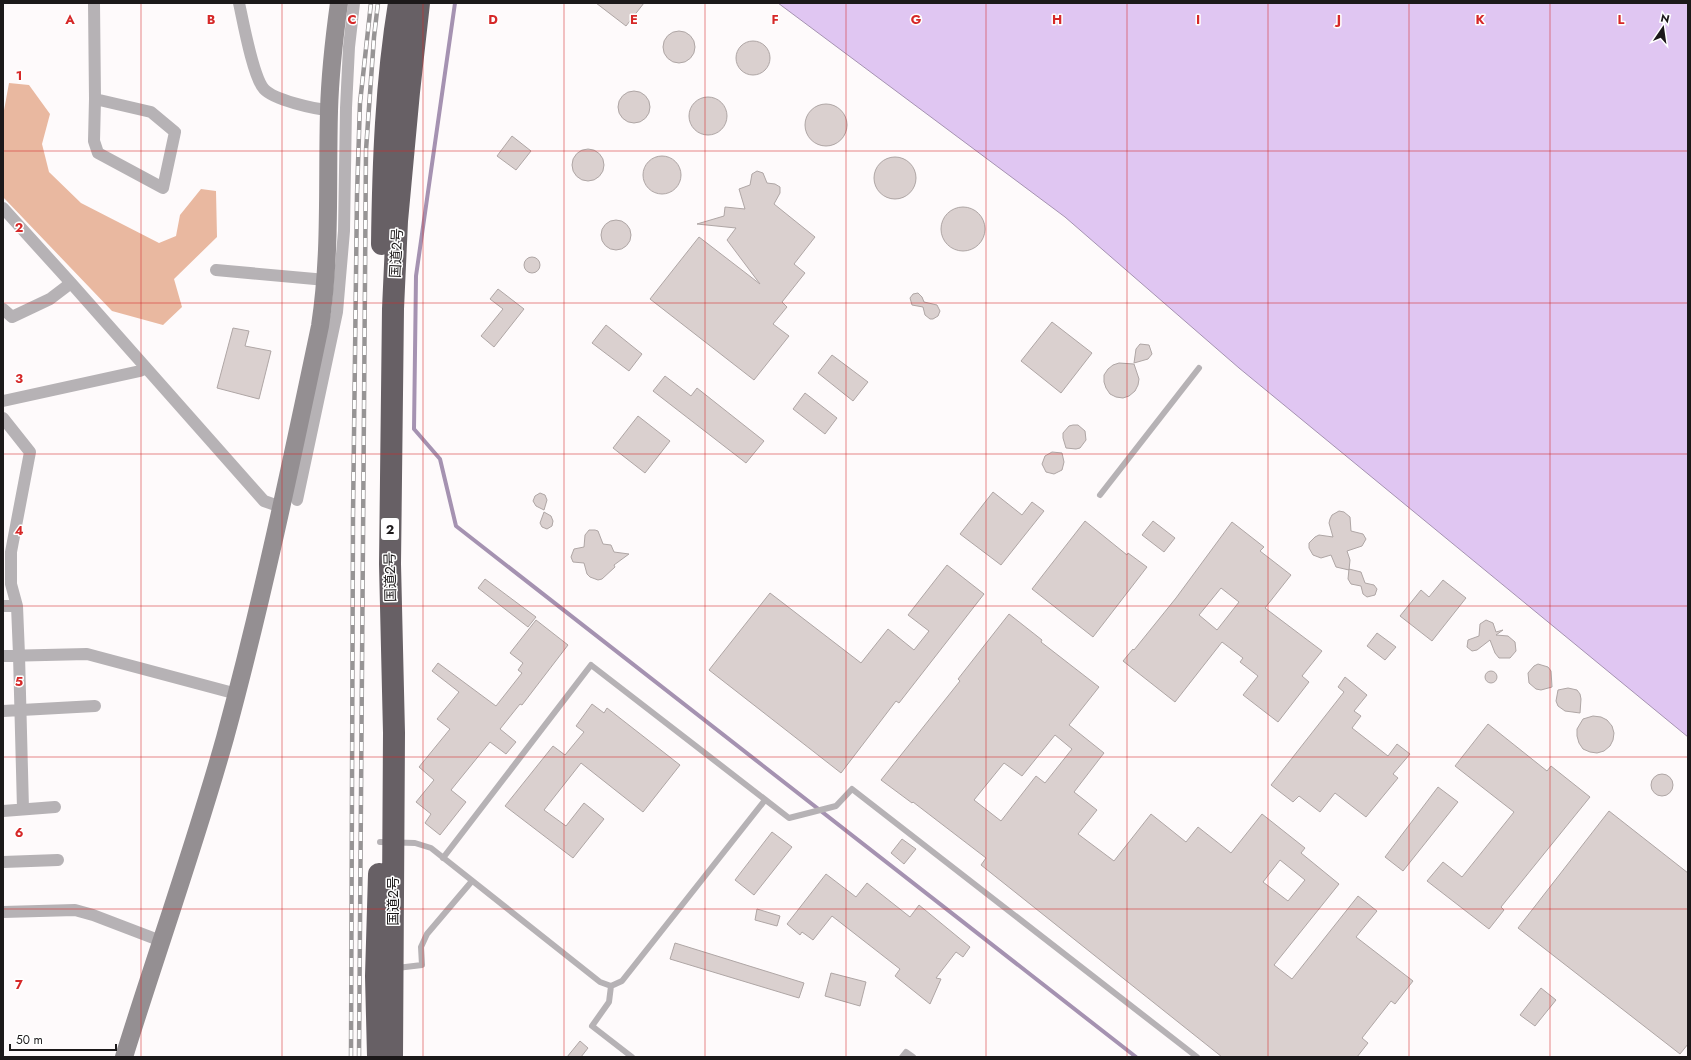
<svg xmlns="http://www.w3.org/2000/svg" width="1691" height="1060" viewBox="0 0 1691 1060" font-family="Jost,'Noto Sans JP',sans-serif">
<rect width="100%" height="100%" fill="#fefafb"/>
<path fill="#e9b8a0" d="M 9,83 L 29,85 L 50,114 L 42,144 L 49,172 L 81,203 L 159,243 L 176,236 L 180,215 L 201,189 L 216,191 L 217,237 L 174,279 L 182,307 L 163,325 L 112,311 L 3,197 L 3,116 Z"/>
<path fill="#e0c6f2" stroke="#a592b1" d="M 778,3 L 1688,3 L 1688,737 L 1239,368 L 1065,217 Z"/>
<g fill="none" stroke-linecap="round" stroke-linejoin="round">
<path stroke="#a592b1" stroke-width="4" d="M 455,3 L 416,276 L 414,429 L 440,459 L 456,526 L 1136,1057"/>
</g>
<path fill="#dad0cf" stroke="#afa6a5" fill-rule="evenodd" d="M 596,3 L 644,3 L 626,26 Z
M663 47a16 16 0 1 1 32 0a16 16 0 1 1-32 0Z
M736 58a17 17 0 1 1 34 0a17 17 0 1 1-34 0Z
M618 107a16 16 0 1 1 32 0a16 16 0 1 1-32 0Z
M689 116a19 19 0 1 1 38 0a19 19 0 1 1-38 0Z
M805 125a21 21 0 1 1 42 0a21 21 0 1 1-42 0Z
M 512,136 L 531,151 L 516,170 L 497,156 Z
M572 165a16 16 0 1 1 32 0a16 16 0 1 1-32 0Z
M643 175a19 19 0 1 1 38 0a19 19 0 1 1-38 0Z
M874 178a21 21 0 1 1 42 0a21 21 0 1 1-42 0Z
M 757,171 L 763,173 L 767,183 L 775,184 L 780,187 L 780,193 L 774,204 L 815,237 L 794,264 L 805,273 L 782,302 L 787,307 L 773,324 L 789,336 L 754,380 L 650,299 L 699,237 L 760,284 L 727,240 L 736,228 L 697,224 L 724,216 L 725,207 L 745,209 L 739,189 L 750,185 L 752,174 Z
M941 229a22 22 0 1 1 44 0a22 22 0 1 1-44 0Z
M601 235a15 15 0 1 1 30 0a15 15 0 1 1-30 0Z
M524 265a8 8 0 1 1 16 0a8 8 0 1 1-16 0Z
M 498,289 L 524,309 L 494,347 L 481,336 L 503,309 L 490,299 Z
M 918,293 L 922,297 L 924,302 L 937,305 L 940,311 L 938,316 L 933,319 L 930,319 L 925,315 L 923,307 L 912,305 L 910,298 L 913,294 Z
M 1052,322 L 1092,353 L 1061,393 L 1021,361 Z
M 606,325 L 642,354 L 629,371 L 592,343 Z
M 233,328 L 249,331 L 245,346 L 271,351 L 259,399 L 217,388 Z
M 1140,344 L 1149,345 L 1152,354 L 1148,359 L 1134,363 L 1136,349 Z
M 832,355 L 868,382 L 853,401 L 818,373 Z
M 1119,363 L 1134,364 L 1139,379 L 1138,385 L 1135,391 L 1129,396 L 1123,398 L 1116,397 L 1110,394 L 1106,388 L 1104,382 L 1104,375 L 1108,369 L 1113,365 Z
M 665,376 L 691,396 L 697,388 L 764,441 L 746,463 L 653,391 Z
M 805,393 L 837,418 L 825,434 L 793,409 Z
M 638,416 L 670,441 L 645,473 L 613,448 Z
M 1073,425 L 1078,425 L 1085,431 L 1086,440 L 1080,448 L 1076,449 L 1066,448 L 1063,438 L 1063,433 L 1069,426 Z
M 1052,452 L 1062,453 L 1064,462 L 1062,470 L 1054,474 L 1046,472 L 1042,464 L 1045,456 Z
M 993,492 L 1022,515 L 1032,502 L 1044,511 L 1001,565 L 960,534 Z
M 540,493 L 545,495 L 547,500 L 544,510 L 536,506 L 533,501 L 535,496 Z
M 1339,511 L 1344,512 L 1350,517 L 1351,531 L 1363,534 L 1366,539 L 1362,546 L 1347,551 L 1350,560 L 1349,570 L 1336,567 L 1331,555 L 1321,558 L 1313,555 L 1309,548 L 1309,543 L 1315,537 L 1319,535 L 1333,537 L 1329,523 L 1330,519 L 1332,515 Z
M 544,512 L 551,516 L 553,521 L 552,526 L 547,529 L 542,527 L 540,523 Z
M 1085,521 L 1127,555 L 1128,553 L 1147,567 L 1093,637 L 1032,589 Z
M 1153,521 L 1175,538 L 1164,552 L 1142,535 Z
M 1232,522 L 1264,547 L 1260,551 L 1291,575 L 1265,608 L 1322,651 L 1302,676 L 1309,682 L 1278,722 L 1243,695 L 1258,676 L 1240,662 L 1243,658 L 1222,642 L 1175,702 L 1123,661 L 1133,649 L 1134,650 L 1176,598 ZM 1221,588 L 1239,602 L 1217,630 L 1199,615 Z
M 589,530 L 595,530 L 598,531 L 603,544 L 611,545 L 614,552 L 629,554 L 614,565 L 615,567 L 602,579 L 598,580 L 590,577 L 587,574 L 584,563 L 573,562 L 571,557 L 574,549 L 584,547 L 585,535 Z
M 947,565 L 984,594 L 899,703 L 896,701 L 841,773 L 709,670 L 770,593 L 861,663 L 888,629 L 914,650 L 929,631 L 908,615 Z
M 1349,569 L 1361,572 L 1365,583 L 1374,585 L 1377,589 L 1375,595 L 1367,597 L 1363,594 L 1361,586 L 1351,584 L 1348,579 Z
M 485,579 L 536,617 L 528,627 L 478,588 Z
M 1443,580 L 1466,598 L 1432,641 L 1400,616 L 1421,590 L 1429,597 Z
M 1009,614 L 1042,640 L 1041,642 L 1099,687 L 1069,725 L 1104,753 L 1074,792 L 1097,810 L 1078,834 L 1114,861 L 1151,814 L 1186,842 L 1198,827 L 1231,853 L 1262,814 L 1305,848 L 1301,853 L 1339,884 L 1274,965 L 1292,979 L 1358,896 L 1377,911 L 1356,937 L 1413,981 L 1395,1004 L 1391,1001 L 1362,1038 L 1368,1043 L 1357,1057 L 1222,1057 L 981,865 L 986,858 L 913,802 L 912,803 L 881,780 L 960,681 L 958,679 ZM 1055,735 L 1072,749 L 1045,783 L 1036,776 L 1001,821 L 974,800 L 1004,763 L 1022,776 ZM 1280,860 L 1305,880 L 1288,901 L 1263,882 Z
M 536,620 L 568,645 L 522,705 L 520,704 L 500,729 L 516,742 L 506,754 L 490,742 L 451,790 L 466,802 L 440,835 L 425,823 L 431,814 L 416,802 L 434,780 L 419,767 L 450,729 L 437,719 L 459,692 L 432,671 L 438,663 L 496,706 L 522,673 L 518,670 L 523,663 L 510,653 Z
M 1486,620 L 1493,623 L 1496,632 L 1503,630 L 1496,635 L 1508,636 L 1515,642 L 1516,651 L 1510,658 L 1499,658 L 1495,653 L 1490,640 L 1477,650 L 1472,651 L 1467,647 L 1468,640 L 1479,636 L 1480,624 Z
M 1377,633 L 1396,647 L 1385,660 L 1367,646 Z
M 1538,664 L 1548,667 L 1551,671 L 1552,687 L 1541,690 L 1536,689 L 1529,683 L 1528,673 L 1534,666 Z
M1485 677a6 6 0 1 1 12 0a6 6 0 1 1-12 0Z
M 1345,677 L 1367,695 L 1354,711 L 1361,716 L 1352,728 L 1388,756 L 1397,744 L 1410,754 L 1393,774 L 1398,778 L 1366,817 L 1335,793 L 1320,812 L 1299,796 L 1293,802 L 1271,785 L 1344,692 L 1338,687 Z
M 1568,688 L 1577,690 L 1580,694 L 1581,699 L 1580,713 L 1565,711 L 1558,706 L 1556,701 L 1558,690 Z
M 592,704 L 604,713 L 607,708 L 680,765 L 643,812 L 581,763 L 544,810 L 566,826 L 584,803 L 604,819 L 573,858 L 505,806 L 553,746 L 565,755 L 584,732 L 576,726 Z
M 1593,716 L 1601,717 L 1607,720 L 1612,726 L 1614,733 L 1613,740 L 1610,746 L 1604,751 L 1597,753 L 1590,752 L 1583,749 L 1579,743 L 1577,736 L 1577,729 L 1583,719 Z
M 1488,724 L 1547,771 L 1551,766 L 1590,797 L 1501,907 L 1504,910 L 1489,929 L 1427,881 L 1443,862 L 1462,877 L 1514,812 L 1455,766 Z
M1651 785a11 11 0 1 1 22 0a11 11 0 1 1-22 0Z
M 1438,787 L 1458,802 L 1403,871 L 1385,857 Z
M 1609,811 L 1688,873 L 1688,1044 L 1680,1054 L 1518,928 Z
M 772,832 L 792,847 L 754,895 L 735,880 Z
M 902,839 L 916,849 L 904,864 L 891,853 Z
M 826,874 L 856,897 L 867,883 L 910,917 L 919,905 L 970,947 L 963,957 L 956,952 L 936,978 L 941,979 L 930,1004 L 895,976 L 900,969 L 832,916 L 813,940 L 802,932 L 800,935 L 787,924 Z
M 757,909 L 780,916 L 777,926 L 755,920 Z
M 675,943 L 804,983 L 799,998 L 670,959 Z
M 831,973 L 866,982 L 860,1006 L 825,996 Z
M 1541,988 L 1556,1000 L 1535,1026 L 1520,1015 Z
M 580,1041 L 588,1048 L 581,1057 L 567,1057 Z"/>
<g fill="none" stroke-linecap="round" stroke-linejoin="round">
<path stroke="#b6b2b5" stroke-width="6" d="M 1100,495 L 1199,368
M 380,842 L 415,843 L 431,848 L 600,982 L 611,986 L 622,981 L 765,800
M 443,858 L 591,665 L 789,818 L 836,806 L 852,789 L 1197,1057
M 397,968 L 422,965 L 421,947 L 427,934 L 472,881
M 611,986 L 609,1002 L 592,1026 L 632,1057
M 902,1057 L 906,1052 L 913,1057"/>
<path stroke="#b6b2b5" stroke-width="12" d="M 94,3 L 95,99 L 94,141 L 98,153 L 163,188 L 175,132 L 151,112 L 95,99
M 239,3 C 243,21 253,77 264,89 C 274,100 314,109 329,110
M 3,208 L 71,283 L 264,501 L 281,507
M 216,270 L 326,280
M 3,309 L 12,317 L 50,299 L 71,283
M 3,401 L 140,371 L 146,368
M 3,418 L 30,452 L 11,552 L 11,584 L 17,606 L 19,655 L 23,809
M 297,500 L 337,312 L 344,231 L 346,108 L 349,47 L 354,3
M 3,606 L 17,606
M 3,656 L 87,654 L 237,694
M 3,711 L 95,706
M 3,811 L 55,807
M 3,862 L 58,860
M 3,912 L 75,910 L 93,915 L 161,941"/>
<path stroke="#948f92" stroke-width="18" d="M 124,1057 C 157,951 195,845 225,738 C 262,602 291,464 320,326 C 331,255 327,183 329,111 C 330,75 334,39 339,3"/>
<path stroke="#676065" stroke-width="22" d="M 382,244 C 383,164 386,82 399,3
M 378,1056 L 376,976 L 379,874
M 392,1057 L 394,733 L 390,564 L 393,309 L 397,221 L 409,92 L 419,3"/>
<defs>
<path id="rail" d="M 351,1057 L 353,516 L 357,195 L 360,103 L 371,3
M 359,1057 L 366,150 L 374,37 L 378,3"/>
</defs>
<use href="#rail" stroke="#979495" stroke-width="4.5"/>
<use href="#rail" stroke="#fff" stroke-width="3" stroke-dasharray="9" stroke-linecap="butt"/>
</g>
<path fill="none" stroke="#d62828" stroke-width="1" stroke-opacity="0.55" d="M 141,3 L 141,1057M 282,3 L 282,1057M 423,3 L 423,1057M 564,3 L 564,1057M 705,3 L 705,1057M 846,3 L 846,1057M 986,3 L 986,1057M 1127,3 L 1127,1057M 1268,3 L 1268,1057M 1409,3 L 1409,1057M 1550,3 L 1550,1057M 3,151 L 1688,151M 3,303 L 1688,303M 3,454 L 1688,454M 3,606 L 1688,606M 3,757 L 1688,757M 3,909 L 1688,909"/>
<g text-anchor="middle" stroke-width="3" stroke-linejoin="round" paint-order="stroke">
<rect fill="#fff" stroke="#605e5f" stroke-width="1" x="381" y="518" width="18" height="22" rx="3"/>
<g font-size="13" font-weight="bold" fill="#1c191a">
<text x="390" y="534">2</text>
</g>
<g font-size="14" fill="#1c191a" stroke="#fff">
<text transform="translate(396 253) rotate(-87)" y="5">国道2号</text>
<text transform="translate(390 577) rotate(-91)" y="5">国道2号</text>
<text transform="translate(393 901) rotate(-90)" y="5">国道2号</text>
</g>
</g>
<g font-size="13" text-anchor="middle" font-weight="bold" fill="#d62828" stroke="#fff" stroke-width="3" stroke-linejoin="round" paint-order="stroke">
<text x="70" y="24">A</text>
<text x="211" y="24">B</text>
<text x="352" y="24">C</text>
<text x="493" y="24">D</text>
<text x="634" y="24">E</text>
<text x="775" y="24">F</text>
<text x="916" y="24">G</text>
<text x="1057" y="24">H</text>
<text x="1198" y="24">I</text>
<text x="1339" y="24">J</text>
<text x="1480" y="24">K</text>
<text x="1621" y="24">L</text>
<text x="19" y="80">1</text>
<text x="19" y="232">2</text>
<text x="19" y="383">3</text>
<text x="19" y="535">4</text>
<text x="19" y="686">5</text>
<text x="19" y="837">6</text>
<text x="19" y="989">7</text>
</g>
<rect width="1691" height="1060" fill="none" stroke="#1c191a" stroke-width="8"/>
<g transform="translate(1663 28) rotate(13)" stroke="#ffffff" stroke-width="3" paint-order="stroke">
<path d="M0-3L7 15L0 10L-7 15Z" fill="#1c191a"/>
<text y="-6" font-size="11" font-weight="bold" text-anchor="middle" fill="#1c191a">N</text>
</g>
<path d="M10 1044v6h106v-6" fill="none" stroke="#1c191a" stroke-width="2"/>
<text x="16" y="1044" font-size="12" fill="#1c191a" stroke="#ffffff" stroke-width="3" paint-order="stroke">50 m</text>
</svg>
